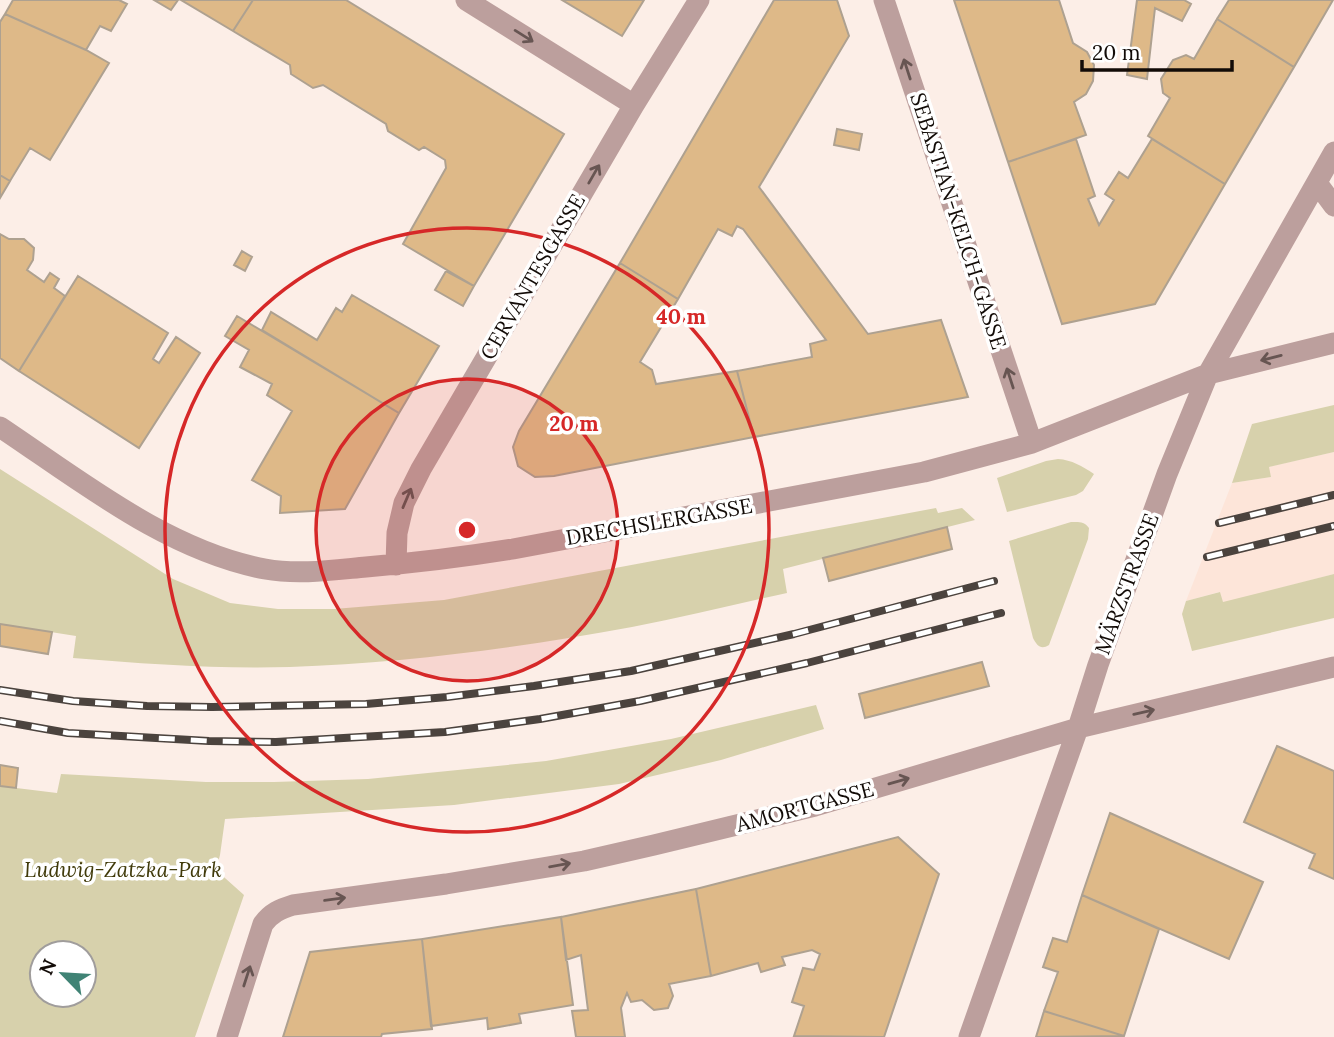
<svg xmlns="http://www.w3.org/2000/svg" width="1334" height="1037" viewBox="0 0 1334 1037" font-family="Lora,serif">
<rect width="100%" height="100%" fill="#fceee7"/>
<path fill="#fde5d9" d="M 1334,452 L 1334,574 L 1223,603 L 1219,592 L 1186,601 L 1232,483 L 1271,477 L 1268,467 Z"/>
<path fill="#d7d1ac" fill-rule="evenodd" d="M 1334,405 L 1334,452 L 1269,467 L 1271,477 L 1232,483 L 1252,424 Z
M 1058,459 C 1072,460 1082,466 1094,474 L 1083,491 L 1076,495 L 1007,512 L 997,478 L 1046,461 Z
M 0,469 L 173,579 L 230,603 L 278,609 L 334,609 L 444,600 L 936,508 L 938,513 L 962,508 L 975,520 L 783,569 L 787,593 C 736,604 684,617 632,627 C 519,648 404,663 290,667 C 217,669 145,664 73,658 L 76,636 L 0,624 Z
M 1071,522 C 1079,522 1084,521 1089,528 L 1088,539 L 1049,645 C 1041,650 1037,646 1033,638 L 1009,541 Z
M 1334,574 L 1334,618 L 1192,651 L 1182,614 L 1186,601 L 1220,592 L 1223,602 Z
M 816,705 L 824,729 L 721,760 L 619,784 L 454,805 L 225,819 L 220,855 L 216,870 L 244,895 L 195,1037 L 0,1037 L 0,786 L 57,793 L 61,774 L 206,782 L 274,782 L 368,779 L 546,761 L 671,739 ZM 42,953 L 84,953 L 84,995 L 42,995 Z"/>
<path fill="#deb988" stroke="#aea190" stroke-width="2" d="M 13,0 L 119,0 L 127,4 L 111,31 L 100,26 L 86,50 L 5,14 Z
M 154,0 L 178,0 L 171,10 Z
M 181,0 L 253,0 L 233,31 Z
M 253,0 L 346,0 L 564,134 L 474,286 L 403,244 L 446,168 L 445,160 L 424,147 L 419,150 L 388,131 L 386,124 L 323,85 L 313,88 L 291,74 L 290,65 L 233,31 Z
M 562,0 L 644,0 L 622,36 Z
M 774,0 L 837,0 L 849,36 L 759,187 L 868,334 L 941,320 L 968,397 L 754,437 L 737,371 L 812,357 L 810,344 L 826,340 L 743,229 L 737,226 L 732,236 L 718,229 L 678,299 L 620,263 Z
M 954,0 L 1059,0 L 1073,43 L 1087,52 L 1094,65 L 1093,81 L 1086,94 L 1074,102 L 1086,135 L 1008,162 Z
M 1137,0 L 1184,0 L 1191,4 L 1182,21 L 1155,8 L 1147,79 L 1127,75 Z
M 1229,0 L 1333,0 L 1294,67 L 1217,19 Z
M 5,14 L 86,50 L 109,63 L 50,160 L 30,148 L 10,181 L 0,175 L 0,22 Z
M 1217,19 L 1294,67 L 1225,184 L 1148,136 L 1170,98 L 1163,93 L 1161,79 L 1173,60 L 1186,55 L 1194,59 Z
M 837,129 L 862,134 L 859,150 L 834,145 Z
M 1076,139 L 1095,196 L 1088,199 L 1099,225 L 1114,200 L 1105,194 L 1119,172 L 1128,178 L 1152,139 L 1225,184 L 1155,304 L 1062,324 L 1008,162 Z
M 0,175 L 10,181 L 0,198 Z
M 0,234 L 9,239 L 24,239 L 34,248 L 33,260 L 27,270 L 44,282 L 50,273 L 59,279 L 54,288 L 65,296 L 19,371 L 0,358 Z
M 242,251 L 252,257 L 245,271 L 234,265 Z
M 620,263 L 678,299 L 640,362 L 652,370 L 656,384 L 737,371 L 754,437 L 554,476 L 535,477 L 518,466 L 513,447 L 519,431 Z
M 446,271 L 474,286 L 463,306 L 435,290 Z
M 78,276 L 168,333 L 153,359 L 159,363 L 176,337 L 200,353 L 139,448 L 19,371 Z
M 352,295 L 439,346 L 399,413 L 262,330 L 271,312 L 317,340 L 336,308 L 342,312 Z
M 237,316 L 399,413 L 345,509 L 280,513 L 281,496 L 252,480 L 292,411 L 267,395 L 272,384 L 240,367 L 249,350 L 225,336 Z
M 947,527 L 952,549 L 829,581 L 823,558 Z
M 0,624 L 52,632 L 48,654 L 0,646 Z
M 982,662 L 989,686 L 865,718 L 859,694 Z
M 1277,746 L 1334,771 L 1334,879 L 1309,868 L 1315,854 L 1244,822 Z
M 0,765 L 18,768 L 16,788 L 0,786 Z
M 1110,813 L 1263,882 L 1229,959 L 1082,895 Z
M 898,837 L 939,874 L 884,1037 L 794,1036 L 804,1006 L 792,1002 L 803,968 L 814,970 L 820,954 L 812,950 L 782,957 L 785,965 L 761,972 L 758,963 L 711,976 L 696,889 Z
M 696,889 L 711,976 L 669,984 L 673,996 L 668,1008 L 654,1010 L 642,1000 L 631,1002 L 627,993 L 621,1008 L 625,1037 L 576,1037 L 572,1011 L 588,1010 L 581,955 L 566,960 L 561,917 Z
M 1082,895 L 1159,929 L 1124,1036 L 1044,1011 L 1058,972 L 1043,967 L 1053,938 L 1067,942 Z
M 561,917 L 573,1005 L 519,1014 L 521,1023 L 488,1029 L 487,1018 L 431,1026 L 422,939 Z
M 422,939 L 432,1029 L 382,1034 L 381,1037 L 283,1037 L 310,952 Z
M 1044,1011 L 1124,1036 L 1036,1037 Z"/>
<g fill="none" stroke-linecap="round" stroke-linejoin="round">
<path stroke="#bc9f9d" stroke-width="21" d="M 466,0 L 634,105
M 884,0 L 1032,443
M 1317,183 L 1334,206
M 0,427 C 81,481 168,551 265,569 C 298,575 333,570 366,567 C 415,563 464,557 513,549 L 924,472 L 1032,443 L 1208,374 L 1334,343
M 396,565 L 397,533 L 404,503 L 421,469 L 634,105 L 699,0
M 227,1037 L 263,924 C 271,913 280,909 293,905 L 446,884 L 584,861 L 654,845 L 815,806 L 1078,728 L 1334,667
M 969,1037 L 1078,728 L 1098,665 L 1167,474 L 1208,374 L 1334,152"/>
<defs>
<path id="rail" d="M 1219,523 L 1334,495
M 1207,557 L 1334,526
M 0,690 L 73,701 L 147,706 L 212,707 L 366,704 L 447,697 L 534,686 L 631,671 L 794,634 L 994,581
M 0,721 L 68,733 L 209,741 L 276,742 L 445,732 L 540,719 L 640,701 L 807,663 L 1001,613"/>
</defs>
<use href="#rail" stroke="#4b433e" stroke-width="8"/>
<use href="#rail" stroke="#fff" stroke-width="5" stroke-dasharray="16" stroke-linecap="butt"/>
</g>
<defs><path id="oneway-shaft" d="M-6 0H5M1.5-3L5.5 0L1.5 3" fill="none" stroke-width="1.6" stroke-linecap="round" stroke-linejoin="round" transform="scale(1.75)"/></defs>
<g stroke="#675552">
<use href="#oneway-shaft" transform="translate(524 36) rotate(32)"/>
<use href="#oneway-shaft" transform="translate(907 69) rotate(-108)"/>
<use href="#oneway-shaft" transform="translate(594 174) rotate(-60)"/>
<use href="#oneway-shaft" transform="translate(1271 358) rotate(166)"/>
<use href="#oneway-shaft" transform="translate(1010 378) rotate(-108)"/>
<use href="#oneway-shaft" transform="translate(407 498) rotate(-67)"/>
<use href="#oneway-shaft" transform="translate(1144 712) rotate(-13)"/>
<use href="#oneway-shaft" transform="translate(899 781) rotate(-16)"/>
<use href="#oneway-shaft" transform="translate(560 865) rotate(-10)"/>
<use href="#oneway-shaft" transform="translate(335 899) rotate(-8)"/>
<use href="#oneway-shaft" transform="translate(247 976) rotate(-72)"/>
</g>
<circle cx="467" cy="530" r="151" fill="#d62828" fill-opacity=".12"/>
<g fill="none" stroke="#d62828" stroke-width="3.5">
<circle cx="467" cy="530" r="151"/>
<circle cx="467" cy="530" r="302"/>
</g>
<g text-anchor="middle" stroke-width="7" stroke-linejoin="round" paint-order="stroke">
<g font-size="21" fill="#120b07" stroke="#fff">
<text transform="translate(958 221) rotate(72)" y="7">SEBASTIAN-KELCH-GASSE</text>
<text transform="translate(533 277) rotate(-60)" y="7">CERVANTESGASSE</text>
<text transform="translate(659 522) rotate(-10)" y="7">DRECHSLERGASSE</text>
<text transform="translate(1127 584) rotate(-70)" y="7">MÄRZSTRASSE</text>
<text transform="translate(805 807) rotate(-15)" y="7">AMORTGASSE</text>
</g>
<g font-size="21" font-style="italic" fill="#403a0a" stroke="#fff">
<text x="123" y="877">Ludwig-Zatzka-Park</text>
</g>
</g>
<circle cx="467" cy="530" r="10" fill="#d62828" stroke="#fff" stroke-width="3.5"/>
<g font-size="21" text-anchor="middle" font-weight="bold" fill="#d62828" stroke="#fff" stroke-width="7" stroke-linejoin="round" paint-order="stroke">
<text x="681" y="324">40 m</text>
<text x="574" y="431">20 m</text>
</g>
<g transform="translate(63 974) rotate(295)"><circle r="33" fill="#ffffff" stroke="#a09d9c" stroke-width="2"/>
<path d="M0-5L12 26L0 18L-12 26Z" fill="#408375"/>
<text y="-10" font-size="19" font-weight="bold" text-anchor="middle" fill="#120b07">N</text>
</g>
<path d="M1082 60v10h150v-10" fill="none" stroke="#120b07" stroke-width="3.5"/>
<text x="1092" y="60" font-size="21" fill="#120b07" stroke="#ffffff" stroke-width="5" paint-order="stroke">20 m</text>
</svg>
